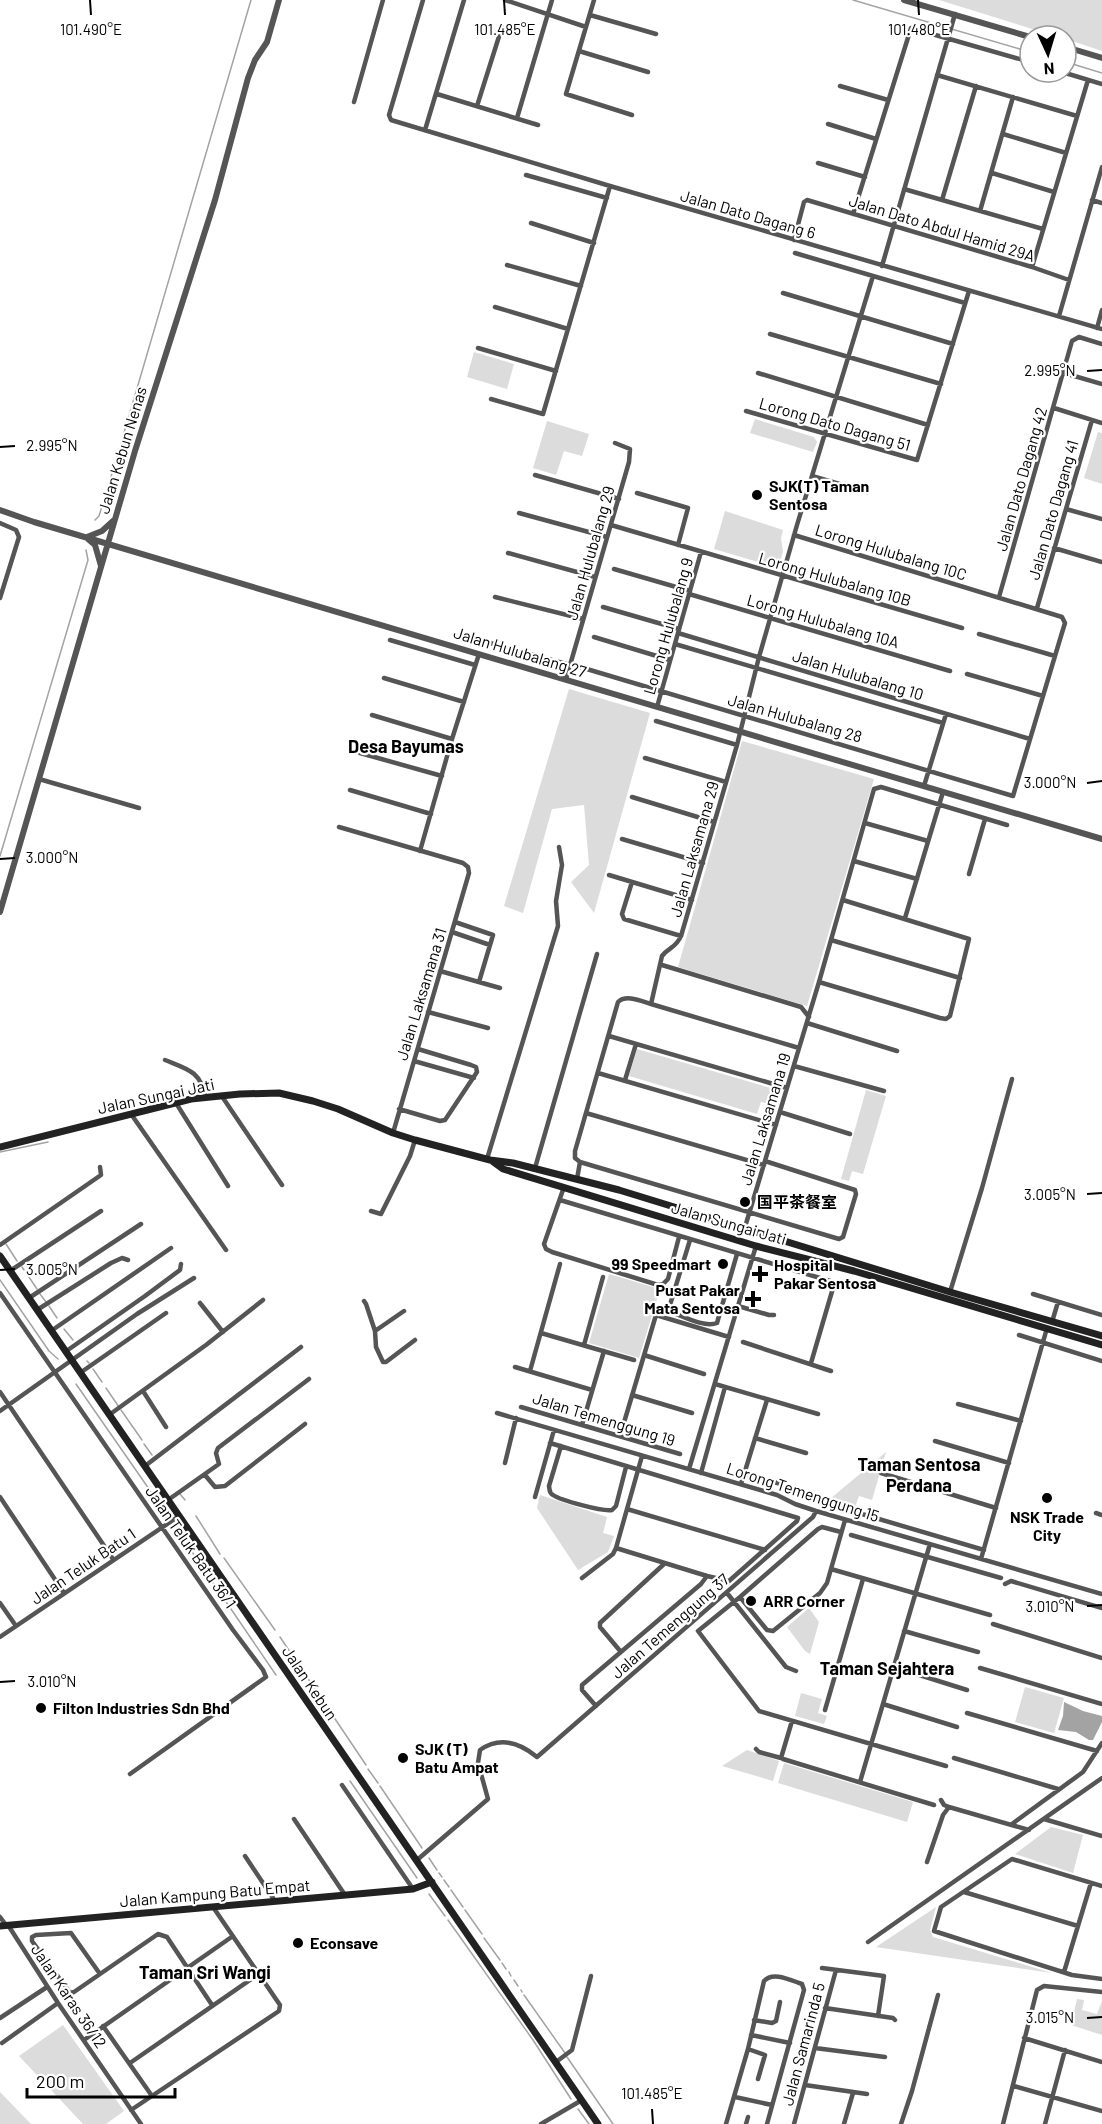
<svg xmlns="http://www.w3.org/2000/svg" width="1102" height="2124" viewBox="0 0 1102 2124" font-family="Barlow,'Noto Sans SC',sans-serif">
<rect width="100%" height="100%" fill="#fff"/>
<path fill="#dcdcdc" d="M 939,0 L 1102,0 L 1102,51 L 1066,39 L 1066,36 L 1055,36 Z
M 474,352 L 514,364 L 507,389 L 467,377 Z
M 755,419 L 814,437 L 817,442 L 813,452 L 750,433 Z
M 547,421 L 589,434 L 582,456 L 564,451 L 556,475 L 533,468 Z
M 1098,432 L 1102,433 L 1102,484 L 1084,478 Z
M 725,511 L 783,530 L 781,538 L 783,552 L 778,568 L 714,549 Z
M 569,689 L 650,713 L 594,913 L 571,882 L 589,865 L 584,805 L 552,809 L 523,913 L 504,906 Z
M 742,741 L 874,779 L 807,1006 L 678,967 Z
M 637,1049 L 781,1091 L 776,1106 L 761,1102 L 757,1114 L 629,1076 Z
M 866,1090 L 886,1096 L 863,1174 L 852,1171 L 849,1181 L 841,1179 Z
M 609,1274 L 660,1289 L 639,1358 L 589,1343 Z
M 886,1452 L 872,1500 L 859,1496 L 855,1507 L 830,1499 Z
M 540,1495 L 607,1517 L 603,1533 L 614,1536 L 608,1552 L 578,1570 L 537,1508 Z
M 809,1608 L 819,1622 L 810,1654 L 805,1651 L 787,1627 Z
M 1025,1687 L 1064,1698 L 1054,1733 L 1015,1722 Z
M 801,1693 L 822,1699 L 818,1713 L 827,1716 L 824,1724 L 795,1716 Z
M 747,1750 L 779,1761 L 773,1781 L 722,1766 Z
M 784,1763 L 913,1802 L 907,1822 L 778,1783 Z
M 1051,1827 L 1083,1835 L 1073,1873 L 1015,1854 Z
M 936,1907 L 930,1930 L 933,1937 L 1052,1973 L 876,1947 Z
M 1077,1999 L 1084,2000 L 1082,2010 L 1097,2014 L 1102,2001 L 1102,2035 L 1071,2025 Z
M 63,2025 L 124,2111 L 106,2124 L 83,2124 L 19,2056 Z
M 0,2092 L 31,2124 L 0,2124 Z"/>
<path fill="#a3a3a3" d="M 1064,1702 L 1083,1711 L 1102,1716 L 1102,1722 L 1093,1740 L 1089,1740 L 1076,1732 L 1058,1730 L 1063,1716 Z"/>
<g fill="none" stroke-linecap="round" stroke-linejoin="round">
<path stroke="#a3a3a3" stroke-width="1.5" d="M 853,0 L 1030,52
M 1066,62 L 1102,73
M 95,520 L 99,516 L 111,477 L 251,0
M 0,856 L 88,560 L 86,550
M 0,1152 L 48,1142
M 6,1244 L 17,1261
M 22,1267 L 24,1270
M 29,1277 L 37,1289
M 0,1280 L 49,1351 L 58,1359
M 40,1294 L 46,1302
M 49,1306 L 57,1318
M 64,1329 L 73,1340
M 87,1361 L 89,1363
M 93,1369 L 102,1382
M 76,1384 L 165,1512
M 106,1388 L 119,1407
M 121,1410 L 142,1440
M 144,1444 L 152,1455
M 180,1494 L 185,1500
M 196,1516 L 220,1554
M 175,1527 L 276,1675
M 224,1558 L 275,1630
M 280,1637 L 366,1765
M 368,1769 L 378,1783
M 350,1781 L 417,1878
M 380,1786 L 422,1848
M 429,1858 L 437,1870
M 439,1873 L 442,1877
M 444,1880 L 449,1887
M 451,1890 L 463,1907
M 429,1894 L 445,1916
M 465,1910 L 482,1934
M 448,1920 L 533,2040 L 571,2099
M 484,1938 L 500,1960
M 502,1963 L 506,1969
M 509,1972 L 511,1976
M 514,1980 L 518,1986
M 521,1990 L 522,1992
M 524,1995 L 565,2053
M 567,2057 L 613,2124
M 578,2109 L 589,2124"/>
<path stroke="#555" stroke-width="4.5" d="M 423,0 L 389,115 L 391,120 L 610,186 L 1102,329
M 505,0 L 586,27
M 594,0 L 566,94 L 632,115
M 590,15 L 656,34
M 579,51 L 648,72
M 1062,72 L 1102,84
M 937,75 L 1077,116
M 840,86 L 888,100
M 437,94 L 538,125
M 354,102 L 383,0
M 477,106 L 502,27
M 517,118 L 552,0
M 828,124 L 876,139
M 425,130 L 464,0
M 1003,134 L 1066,153
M 818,163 L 865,177
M 992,173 L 1054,192
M 526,175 L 607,198
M 904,189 L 1043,229
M 942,200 L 976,86
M 1092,200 L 1102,203
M 980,211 L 1013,97
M 853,214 L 911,28 L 1030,62
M 531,223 L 594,243
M 794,240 L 804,202 L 807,200 L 1032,267 L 1069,280
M 795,253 L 965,303
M 507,265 L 581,286
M 882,266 L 955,14
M 1032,267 L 1088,80
M 783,293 L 953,344
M 495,307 L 568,329
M 1059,316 L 1102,167
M 1097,328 L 1102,310
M 770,334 L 941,384
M 478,348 L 556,371
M 758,373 L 928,425
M 1064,373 L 1102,384
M 491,399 L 543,414 L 610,186
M 1054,408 L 1102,423
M 746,411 L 917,460 L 969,291
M 535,475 L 619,499
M 812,476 L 867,492
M 637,493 L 688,508 L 678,545
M 1066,509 L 1102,519
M 519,513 L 607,537
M 0,523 L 16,530 L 19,537 L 0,598
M 611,525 L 962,628
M 1054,548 L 1102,562
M 508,553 L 595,577
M 614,569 L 690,591
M 689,594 L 950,671
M 495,597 L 583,619
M 999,597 L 1072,341 L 1079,337 L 1102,344
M 603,607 L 679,629
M 1037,608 L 1092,420
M 678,633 L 1030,739
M 979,634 L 1055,656
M 594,637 L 670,660
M 390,640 L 475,665
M 483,641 L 570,665
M 675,644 L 943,723
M 570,664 L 1013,796 L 1061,636 L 1065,623 L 1062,617 L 794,535
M 967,674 L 1043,696
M 384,678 L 464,702
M 566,679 L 629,462 L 630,449 L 615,443
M 657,707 L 701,552
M 372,715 L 452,739
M 656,721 L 737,745
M 360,753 L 442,776
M 645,758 L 726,782
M 39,779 L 139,808
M 924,786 L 946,714
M 350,790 L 431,814
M 632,797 L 714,822
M 865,823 L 928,841
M 339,827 L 463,863 L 468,867 L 469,873 L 393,1133
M 622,839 L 703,863
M 420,851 L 452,739 L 479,654
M 854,861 L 917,879
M 969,874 L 985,819
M 609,875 L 692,900
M 632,882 L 622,914 L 624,919 L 681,936
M 905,918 L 943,792
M 452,932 L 490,945 L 493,935 L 455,922
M 831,940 L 960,978
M 662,965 L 801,1007 L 809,1017
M 440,971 L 500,988
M 479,982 L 490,945
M 819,982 L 940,1018 L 946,1019 L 950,1016 L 969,939 L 843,900
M 651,1004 L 662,956 C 669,947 676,948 681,936 L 737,745 L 759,657 L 797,525 L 873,276
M 428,1012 L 488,1028
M 807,1023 L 897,1051
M 609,1036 L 787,1088
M 165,1060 C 187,1069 201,1071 205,1097
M 414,1061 L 474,1078
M 794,1066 L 884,1091
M 598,1073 L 776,1125
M 625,1080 L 636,1044
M 221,1095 L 282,1185
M 176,1103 L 228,1186
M 399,1109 L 440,1121 L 445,1120 L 477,1072 L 476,1067 L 471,1065 L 418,1049
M 780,1112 L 850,1134
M 586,1113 L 764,1165
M 131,1114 L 226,1250
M 487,1159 L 558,926 L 556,901 L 562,865 L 559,847
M 580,1162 L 839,1239 L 843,1237 L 856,1194 L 855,1190 L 765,1161
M 580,1162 L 575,1158 L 575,1151 L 618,1002 C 626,994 641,1001 651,1004 L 799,1048
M 535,1168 L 597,954
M 577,1179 L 580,1162
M 564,1187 L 544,1244 L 546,1249 L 552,1252 L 658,1285 L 663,1284 L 668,1279 L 679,1237
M 560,1200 L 830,1281 L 833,1288 L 811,1363
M 371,1211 L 381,1214 L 410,1156 L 415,1140
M 745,1227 L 819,982 L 874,789 L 881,787 L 1007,825
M 690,1240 L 669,1308 L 671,1312 C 683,1316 704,1328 717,1323 L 737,1254
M 0,1245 L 101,1175 L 100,1167
M 10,1271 L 101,1211
M 950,1292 L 982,1188 L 1012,1079
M 0,1293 L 233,1630 L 263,1670 L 266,1677 L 130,1774
M 1033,1294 L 1102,1315
M 29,1298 L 141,1224
M 364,1301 L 366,1304 L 375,1331 L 376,1347 L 383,1362 L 386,1362 L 415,1340
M 200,1303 L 223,1332
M 738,1306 L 769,1315 L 774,1315
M 37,1310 L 111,1263 L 122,1258 L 128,1260
M 1052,1322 L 1058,1302
M 51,1331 L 171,1248
M 375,1331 L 404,1311
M 541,1333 L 634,1360
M 1019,1335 L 1102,1361
M 743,1342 L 831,1371
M 584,1345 L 603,1277
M 65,1352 L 145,1296 L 180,1270 L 181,1264
M 644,1355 L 704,1374
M 515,1367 L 592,1390
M 530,1371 L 560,1264
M 80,1373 L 166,1313
M 715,1384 L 818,1414
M 143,1391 L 166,1427
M 0,1392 L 113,1559
M 632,1395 L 692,1413
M 958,1404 L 1021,1421
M 521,1407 L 680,1454
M 0,1411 L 137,1314 L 194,1278
M 497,1413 L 777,1495 L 795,1504 L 816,1511 L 1102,1594
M 109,1415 L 206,1345 L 263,1300
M 582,1425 L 604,1351
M 620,1436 L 656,1315 L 729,1337
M 755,1438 L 806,1453
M 935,1441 L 1009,1463
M 550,1443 L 798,1518 L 797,1521 L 729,1581 L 707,1576 L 616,1548
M 561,1446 L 549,1486 C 550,1491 549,1493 553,1495 C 560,1500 603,1512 612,1510 L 616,1506 L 626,1467
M 505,1463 L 516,1418
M 145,1466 L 301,1347
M 689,1469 L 756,1246
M 701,1473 L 725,1387
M 881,1473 L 996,1508
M 744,1474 L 781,1484
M 205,1475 L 215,1487 L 225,1486 L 305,1424
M 741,1484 L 767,1400
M 0,1497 L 64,1593
M 535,1497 L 554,1430
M 168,1500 L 219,1464 L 216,1453 L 218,1448 L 309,1379
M 828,1504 L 984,1550
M 627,1509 L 765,1550
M 1096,1513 L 1102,1515
M 841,1532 L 822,1527 L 818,1529 L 740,1597 L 698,1631 L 759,1711 L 946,1766
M 851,1535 L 1001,1578
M 981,1559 L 1047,1328
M 831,1569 L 990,1615
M 582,1578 L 613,1554 L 616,1548 L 642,1456
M 1005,1584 L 1011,1581 L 1102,1608
M 727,1593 L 786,1667 L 796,1671
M 740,1597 L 767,1630 L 773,1631 L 820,1593 L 827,1583 L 845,1520
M 0,1603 L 16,1626
M 993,1624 L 1102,1658
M 904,1631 L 978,1652
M 0,1637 L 179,1516
M 621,1652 L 600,1627 L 600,1623 L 664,1564
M 894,1667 L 967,1690
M 980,1668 L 1102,1704
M 883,1704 L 957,1727
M 596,1706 L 582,1690 L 582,1685 L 701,1584 L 707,1576
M 825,1710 L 863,1579
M 967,1713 L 1097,1751
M 756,1749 L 759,1752 L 781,1758 L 792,1721
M 954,1758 L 1058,1789
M 783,1759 L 934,1805
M 860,1782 L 930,1544
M 342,1785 L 413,1889
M 941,1800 L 944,1805 L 949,1807
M 294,1819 L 345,1895
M 1044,1819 L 1102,1836
M 1012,1824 L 1083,1772 L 1102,1743
M 245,1856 L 275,1901
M 417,1860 L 488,1799 L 478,1763 L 480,1750 C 500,1736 520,1743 537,1757 L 813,1517 L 816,1511
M 927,1862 L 943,1815 L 949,1807 L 1029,1830
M 1102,1886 L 1012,1859 L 941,1907 L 934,1931 L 1072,1975 L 1102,1979
M 964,1892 L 1078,1926
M 0,1917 L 6,1925
M 8,1925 L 58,2003 L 141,2124
M 868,1942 L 1102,1778
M 822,1968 L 884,1976 L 878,2016
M 1064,1972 L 1091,1883
M 100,1974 L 71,1933 L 36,1935 L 32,1937 L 32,1941 L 70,1993 L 74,1992 L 158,1934 L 167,1937 L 212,2005
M 825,2008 L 893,2018 L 895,2020
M 0,2018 L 47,1987
M 754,2020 L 772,2023 L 776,2021 L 780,2002
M 103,2026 L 152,2096
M 751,2035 L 790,2043
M 1024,2038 L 1102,2062
M 84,2040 L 233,1936
M 2,2043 L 58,2003
M 815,2048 L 885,2057
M 748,2049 L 765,2055 L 758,2079
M 556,2062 L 572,2050 L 591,1976
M 130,2063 L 260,1973
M 805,2085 L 867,2094
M 1014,2086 L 1102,2111
M 735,2097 L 772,2105
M 131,2110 L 279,2011 L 280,2005 L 213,1907
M 541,2124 L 582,2100
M 726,2124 L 748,2049 L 764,1981 C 773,1971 790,1980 802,1984 L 804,1990 L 767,2124
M 746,2124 L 748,2117
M 794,2124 L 836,1970
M 844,2124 L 853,2093
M 901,2124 L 912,2091 L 938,1995
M 1003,2124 L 1037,1990 L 1044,1986 L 1102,1992
M 1045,2124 L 1065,2050"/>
<path stroke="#555" stroke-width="6" d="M 904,0 L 1030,37
M 1066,47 L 1102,58
M 0,510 L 34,522 L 1102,839
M 87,537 L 102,531 L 113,521
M 88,539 L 95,545 L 101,566
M 0,912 L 135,451 L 215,200 L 248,78 L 255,60 L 267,42 L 279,0"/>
<path stroke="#222" stroke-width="7" d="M 0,1147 L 191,1099 L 240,1094 L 279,1093 L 313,1101 L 338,1109 L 393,1133 L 415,1140 L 490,1160 L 513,1163 L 619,1190 L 950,1292 L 1102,1336
M 492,1161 L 503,1169 L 756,1246 L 854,1271 L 1102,1345
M 0,1256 L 598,2124
M 0,1926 L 413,1889 L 432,1882"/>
</g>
<path fill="none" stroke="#000" stroke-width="2" d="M 90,0 L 91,15M 504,0 L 505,15M 918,0 L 919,15M 1087,371 L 1102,370M 0,447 L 15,446M 1087,783 L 1102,781M 0,859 L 15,858M 1087,1194 L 1102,1193M 0,1270 L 15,1269M 1087,1606 L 1102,1605M 0,1682 L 15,1681M 1087,2018 L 1102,2017M 652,2109 L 653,2124"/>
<g fill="#000" stroke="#fff" stroke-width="2">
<circle cx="757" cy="495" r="6"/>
<circle cx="745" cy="1202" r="6"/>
<circle cx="723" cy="1264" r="6"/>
<path d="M757 1265h6v6h6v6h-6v6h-6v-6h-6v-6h6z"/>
<path d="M750 1290h6v6h6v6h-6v6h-6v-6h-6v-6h6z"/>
<circle cx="1047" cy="1498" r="6"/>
<circle cx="751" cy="1601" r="6"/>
<circle cx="41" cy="1708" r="6"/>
<circle cx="403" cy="1758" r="6"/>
<circle cx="298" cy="1943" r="6"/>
</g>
<g text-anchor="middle" stroke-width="4.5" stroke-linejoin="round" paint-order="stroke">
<g font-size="16" fill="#000" stroke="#fff">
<text transform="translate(748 214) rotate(16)" y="6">Jalan Dato Dagang 6</text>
<text transform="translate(942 228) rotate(17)" y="6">Jalan Dato Abdul Hamid 29A</text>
<text transform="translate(835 424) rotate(16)" y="6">Lorong Dato Dagang 51</text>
<text transform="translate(122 450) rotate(-73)" y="6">Jalan Kebun Nenas</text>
<text transform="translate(1021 479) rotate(-74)" y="6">Jalan Dato Dagang 42</text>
<text transform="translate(1053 510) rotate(-74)" y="6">Jalan Dato Dagang 41</text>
<text transform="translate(891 552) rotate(17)" y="6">Lorong Hulubalang 10C</text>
<text transform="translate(590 553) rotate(-74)" y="6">Jalan Hulubalang 29</text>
<text transform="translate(835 579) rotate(16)" y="6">Lorong Hulubalang 10B</text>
<text transform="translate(823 621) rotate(16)" y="6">Lorong Hulubalang 10A</text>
<text transform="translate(668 626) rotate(-74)" y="6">Lorong Hulubalang 9</text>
<text transform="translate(520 652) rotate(17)" y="6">Jalan Hulubalang 27</text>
<text transform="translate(858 675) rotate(17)" y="6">Jalan Hulubalang 10</text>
<text transform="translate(795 718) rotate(16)" y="6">Jalan Hulubalang 28</text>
<text transform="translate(694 849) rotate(-74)" y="6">Jalan Laksamana 29</text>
<text transform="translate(421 994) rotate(-73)" y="6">Jalan Laksamana 31</text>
<text transform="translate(156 1096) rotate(-12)" y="6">Jalan Sungai Jati</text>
<text transform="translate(765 1119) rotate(-73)" y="6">Jalan Laksamana 19</text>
<text transform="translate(729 1223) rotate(16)" y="6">Jalan Sungai Jati</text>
<text transform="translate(604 1419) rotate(17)" y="6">Jalan Temenggung 19</text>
<text transform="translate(803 1492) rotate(18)" y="6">Lorong Temenggung 15</text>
<text transform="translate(191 1547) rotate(55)" y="6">Jalan Teluk Batu 36/1</text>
<text transform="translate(83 1566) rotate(-34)" y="6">Jalan Teluk Batu 1</text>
<text transform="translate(670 1626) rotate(-41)" y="6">Jalan Temenggung 37</text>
<text transform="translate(310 1683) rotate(56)" y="6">Jalan Kebun</text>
<text transform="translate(215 1893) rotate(-5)" y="6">Jalan Kampung Batu Empat</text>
<text transform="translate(69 1996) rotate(56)" y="6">Jalan Karas 36/12</text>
<text transform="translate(803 2044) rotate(-75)" y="6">Jalan Samarinda 5</text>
</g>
<g font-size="16" font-weight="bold" fill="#000" stroke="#fff" text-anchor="start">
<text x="769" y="492">SJK(T) Taman<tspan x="769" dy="18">Sentosa</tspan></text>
<text x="757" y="1208">国平茶餐室</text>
<text x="711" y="1270" text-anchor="end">99 Speedmart</text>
<text x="774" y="1271">Hospital<tspan x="774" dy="18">Pakar Sentosa</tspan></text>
<text x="740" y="1296" text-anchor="end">Pusat Pakar<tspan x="740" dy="18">Mata Sentosa</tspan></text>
<text x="1047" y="1523" text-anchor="middle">NSK Trade<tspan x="1047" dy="18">City</tspan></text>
<text x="763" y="1607">ARR Corner</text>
<text x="53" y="1714">Filton Industries Sdn Bhd</text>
<text x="415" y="1755">SJK (T)<tspan x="415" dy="18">Batu Ampat</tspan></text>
<text x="310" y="1949">Econsave</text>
</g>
<g font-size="18" font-weight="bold" fill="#000" stroke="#fff">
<text x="406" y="753">Desa Bayumas</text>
<text x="919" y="1471">Taman Sentosa<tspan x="919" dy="21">Perdana</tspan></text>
<text x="887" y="1675">Taman Sejahtera</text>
<text x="205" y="1979">Taman Sri Wangi</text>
</g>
</g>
<g font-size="15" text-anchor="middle" fill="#000" stroke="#fff" stroke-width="4.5" stroke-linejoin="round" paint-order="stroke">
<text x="91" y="35">101.490°E</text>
<text x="505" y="35">101.485°E</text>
<text x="919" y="35">101.480°E</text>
<text x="1050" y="376">2.995°N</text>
<text x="52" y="451">2.995°N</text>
<text x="1050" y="788">3.000°N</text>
<text x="52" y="863">3.000°N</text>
<text x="1050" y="1200">3.005°N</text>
<text x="52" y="1275">3.005°N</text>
<text x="1050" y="1612">3.010°N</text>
<text x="52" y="1687">3.010°N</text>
<text x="1050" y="2023">3.015°N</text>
<text x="652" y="2099">101.485°E</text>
</g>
<g transform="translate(1048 54) rotate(176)"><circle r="28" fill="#ffffff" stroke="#999999" stroke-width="1.5"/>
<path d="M0-4.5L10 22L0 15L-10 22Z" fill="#000000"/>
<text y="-9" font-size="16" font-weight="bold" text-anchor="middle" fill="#000000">N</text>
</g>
<path d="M27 2088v9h148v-9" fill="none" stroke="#000000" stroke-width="3"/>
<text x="36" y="2088" font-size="18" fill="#000000" stroke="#ffffff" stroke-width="4.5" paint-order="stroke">200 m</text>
</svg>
